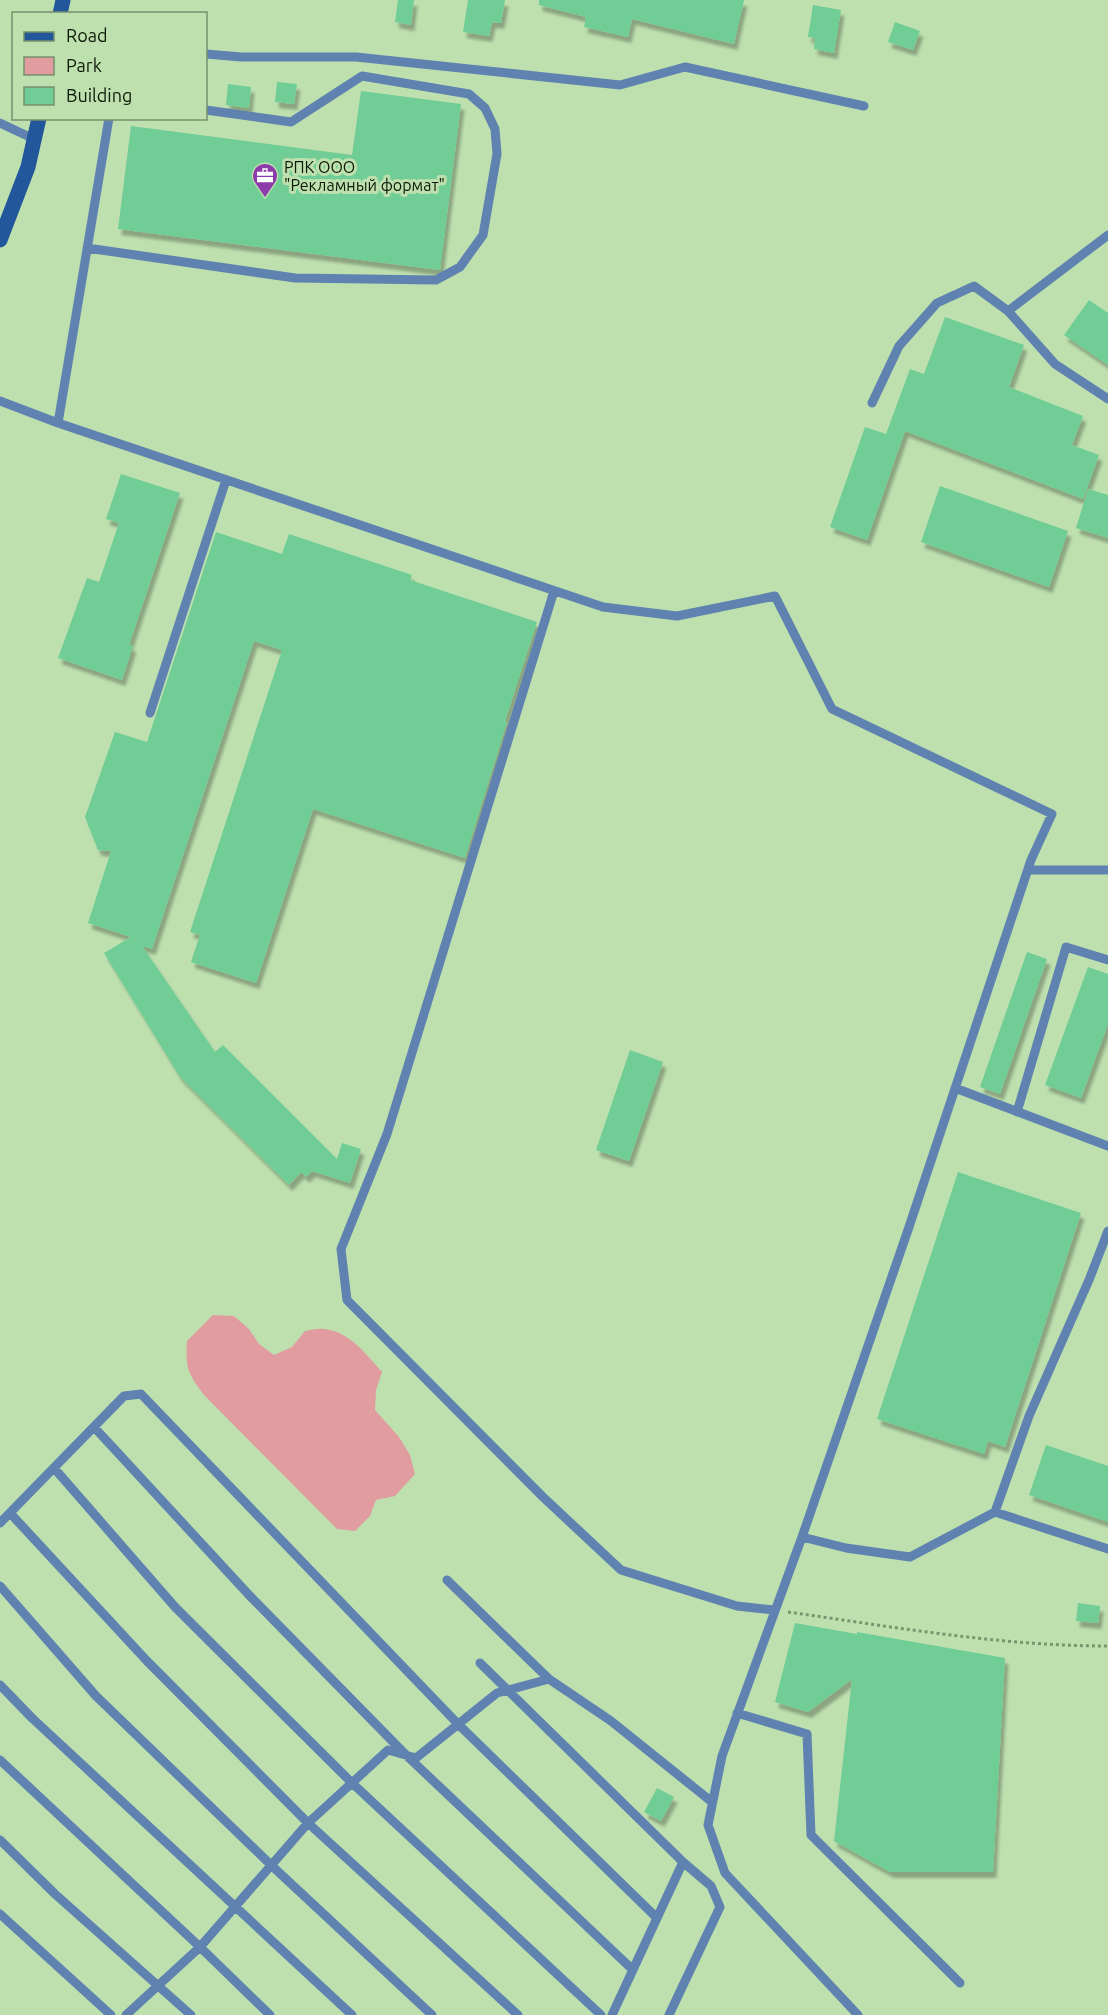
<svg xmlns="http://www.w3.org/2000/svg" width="1108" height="2015" viewBox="0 0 1108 2015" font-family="Ubuntu,sans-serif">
<defs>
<filter id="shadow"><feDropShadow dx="3.5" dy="6" stdDeviation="1.5" flood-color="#0004"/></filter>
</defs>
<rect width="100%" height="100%" fill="#bee0af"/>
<path fill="#e09c9f" d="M 213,1315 L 234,1316 L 249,1329 L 259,1344 L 274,1355 L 292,1347 L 305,1331 C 311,1330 318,1328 324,1329 C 349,1331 367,1355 382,1372 L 376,1390 L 375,1410 L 399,1437 L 410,1455 L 415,1474 L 395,1496 L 376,1500 L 370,1516 L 355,1531 L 337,1529 L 204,1395 C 188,1374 185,1367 187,1341 Z"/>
<path fill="#6fcd95" filter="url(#shadow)" d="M 398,0 L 414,0 L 411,25 L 395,22 Z
M 468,0 L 505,0 L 501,23 L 492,22 L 489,36 L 463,32 Z
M 539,0 L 744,0 L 734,44 L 632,19 L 628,37 L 584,27 L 586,17 L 539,5 Z
M 813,5 L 841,10 L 834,53 L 814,49 L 815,38 L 808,37 Z
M 895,22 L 920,31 L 913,50 L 888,42 Z
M 277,82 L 297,84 L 294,104 L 275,102 Z
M 228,84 L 251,87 L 249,108 L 226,105 Z
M 361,91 L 461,104 L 440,270 L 118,229 L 131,126 L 352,155 Z
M 1089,300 L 1108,313 L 1108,365 L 1064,335 Z
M 945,317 L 1024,345 L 1009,387 L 1083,416 L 1072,445 L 1099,455 L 1083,499 L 905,431 L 867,540 L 830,527 L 865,427 L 886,434 L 910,369 L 924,374 Z
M 121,474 L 180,493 L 129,645 L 133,646 L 122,680 L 58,658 L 87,578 L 99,582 L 119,523 L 106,519 Z
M 940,486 L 1068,531 L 1049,587 L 921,542 Z
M 1088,489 L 1108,495 L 1108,538 L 1076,528 Z
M 216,532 L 282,554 L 289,534 L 412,575 L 410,580 L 537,622 L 505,721 L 507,722 L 465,858 L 313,809 L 256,983 L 191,962 L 200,935 L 190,932 L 282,650 L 254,641 L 152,949 L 142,946 L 215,1052 L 223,1045 L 337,1159 L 342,1143 L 361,1149 L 350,1183 L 312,1171 L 306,1177 L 301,1172 L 289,1185 L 180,1077 L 104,953 L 131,937 L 88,923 L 111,851 L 98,850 L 85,817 L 115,732 L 147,742 Z
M 1027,952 L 1047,959 L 1000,1094 L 980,1087 Z
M 1088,967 L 1108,974 L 1108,1024 L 1081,1098 L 1045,1085 Z
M 630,1050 L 663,1062 L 629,1161 L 596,1150 Z
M 958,1172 L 1081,1213 L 1005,1447 L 988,1441 L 984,1454 L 877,1419 Z
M 1046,1445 L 1108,1466 L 1108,1522 L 1029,1495 Z
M 1078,1603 L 1100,1606 L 1098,1623 L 1076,1621 Z
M 795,1623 L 857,1634 L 857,1632 L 1005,1658 L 993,1872 L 890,1872 L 834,1841 L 852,1679 L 808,1712 L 775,1702 Z
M 657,1788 L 674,1797 L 661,1821 L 644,1812 Z"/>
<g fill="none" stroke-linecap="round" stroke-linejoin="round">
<path stroke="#7a946f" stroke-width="3" stroke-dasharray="3 3" stroke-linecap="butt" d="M 788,1612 C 894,1627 1001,1646 1108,1646"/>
<path stroke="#5f82b0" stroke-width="9" d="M 206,54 L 241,57 L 356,57 L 620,85 L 685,67 L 864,106
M 0,123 L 34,139
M 87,248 L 295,278 L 436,280 L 460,267 L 483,235 L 497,154 L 495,129 L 485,108 L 469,94 L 362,76 L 291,122 L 206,110
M 1008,311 L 1055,364 L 1108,399
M 0,401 L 58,423 L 603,607 L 677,616 L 775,596 L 832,709 L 1052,814 L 1031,860 L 909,1227 L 802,1537 L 722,1756 L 708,1825 L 725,1873 L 858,2015
M 872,403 L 899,346 L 937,303 L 974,286 L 1008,311 L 1108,235
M 58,423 L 109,118
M 554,591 L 387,1134 L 341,1249 L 347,1300 L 543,1497 L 621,1570 L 737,1606 L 774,1610
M 150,713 L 226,480
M 1028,870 L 1108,870
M 955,1088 L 1108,1146
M 1017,1112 L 1066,947 L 1108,960
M 94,1427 L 249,1595 L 406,1755 L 633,1970
M 54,1468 L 175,1607 L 352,1783 L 601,2015
M 995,1512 L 1029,1416 L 1089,1280 L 1108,1231
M 10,1513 L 147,1661 L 308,1823 L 518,2015
M 0,1523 L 124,1396 L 141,1394 L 458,1724 L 657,1918
M 802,1537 L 846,1548 L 910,1557 L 995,1512 L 1108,1549
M 447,1580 L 549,1679
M 0,1586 L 96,1696 L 271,1865 L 432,2015
M 480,1663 L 683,1862 L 711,1886 L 720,1907 L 669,2015
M 0,1685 L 32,1718 L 352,2015
M 737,1713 L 807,1734 L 811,1835 L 960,1983
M 0,1760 L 200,1947 L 270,2015
M 0,1840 L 55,1894 L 191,2015
M 0,1914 L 111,2015
M 126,2015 L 200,1947 L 308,1823 L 388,1750 L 416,1758 L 497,1693 L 549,1679 L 611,1721 L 712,1802
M 612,2015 L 683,1862"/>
<path stroke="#22579b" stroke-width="15" d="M 60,14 L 63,0
M 0,240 L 28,167 L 39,118"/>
</g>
<defs>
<symbol id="office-pin" viewBox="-11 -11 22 30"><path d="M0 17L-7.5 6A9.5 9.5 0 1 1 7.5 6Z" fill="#8d3baa" stroke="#bee0af"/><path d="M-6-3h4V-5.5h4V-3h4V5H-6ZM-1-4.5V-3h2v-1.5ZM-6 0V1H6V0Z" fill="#fff"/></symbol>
</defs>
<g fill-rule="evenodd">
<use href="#office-pin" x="250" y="161" width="30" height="40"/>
</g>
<g text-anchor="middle" stroke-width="6" stroke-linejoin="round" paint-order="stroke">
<g font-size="16" fill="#0d1907" stroke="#bee0af" text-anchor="start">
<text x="284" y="173">РПК ООО<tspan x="284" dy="18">"Рекламный формат"</tspan></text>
</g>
</g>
<rect x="12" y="12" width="195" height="108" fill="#bee0af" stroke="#77906c" stroke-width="1.5"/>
<rect x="24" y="32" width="30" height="9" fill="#22579b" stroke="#77906c" stroke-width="1.5"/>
<text x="66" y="42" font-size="18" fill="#0d1907">Road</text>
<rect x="24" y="57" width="30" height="18" fill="#e09c9f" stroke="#77906c" stroke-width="1.5"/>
<text x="66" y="72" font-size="18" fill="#0d1907">Park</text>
<rect x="24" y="87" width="30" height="18" fill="#6fcd95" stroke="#77906c" stroke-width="1.5"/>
<text x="66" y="102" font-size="18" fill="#0d1907">Building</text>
</svg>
